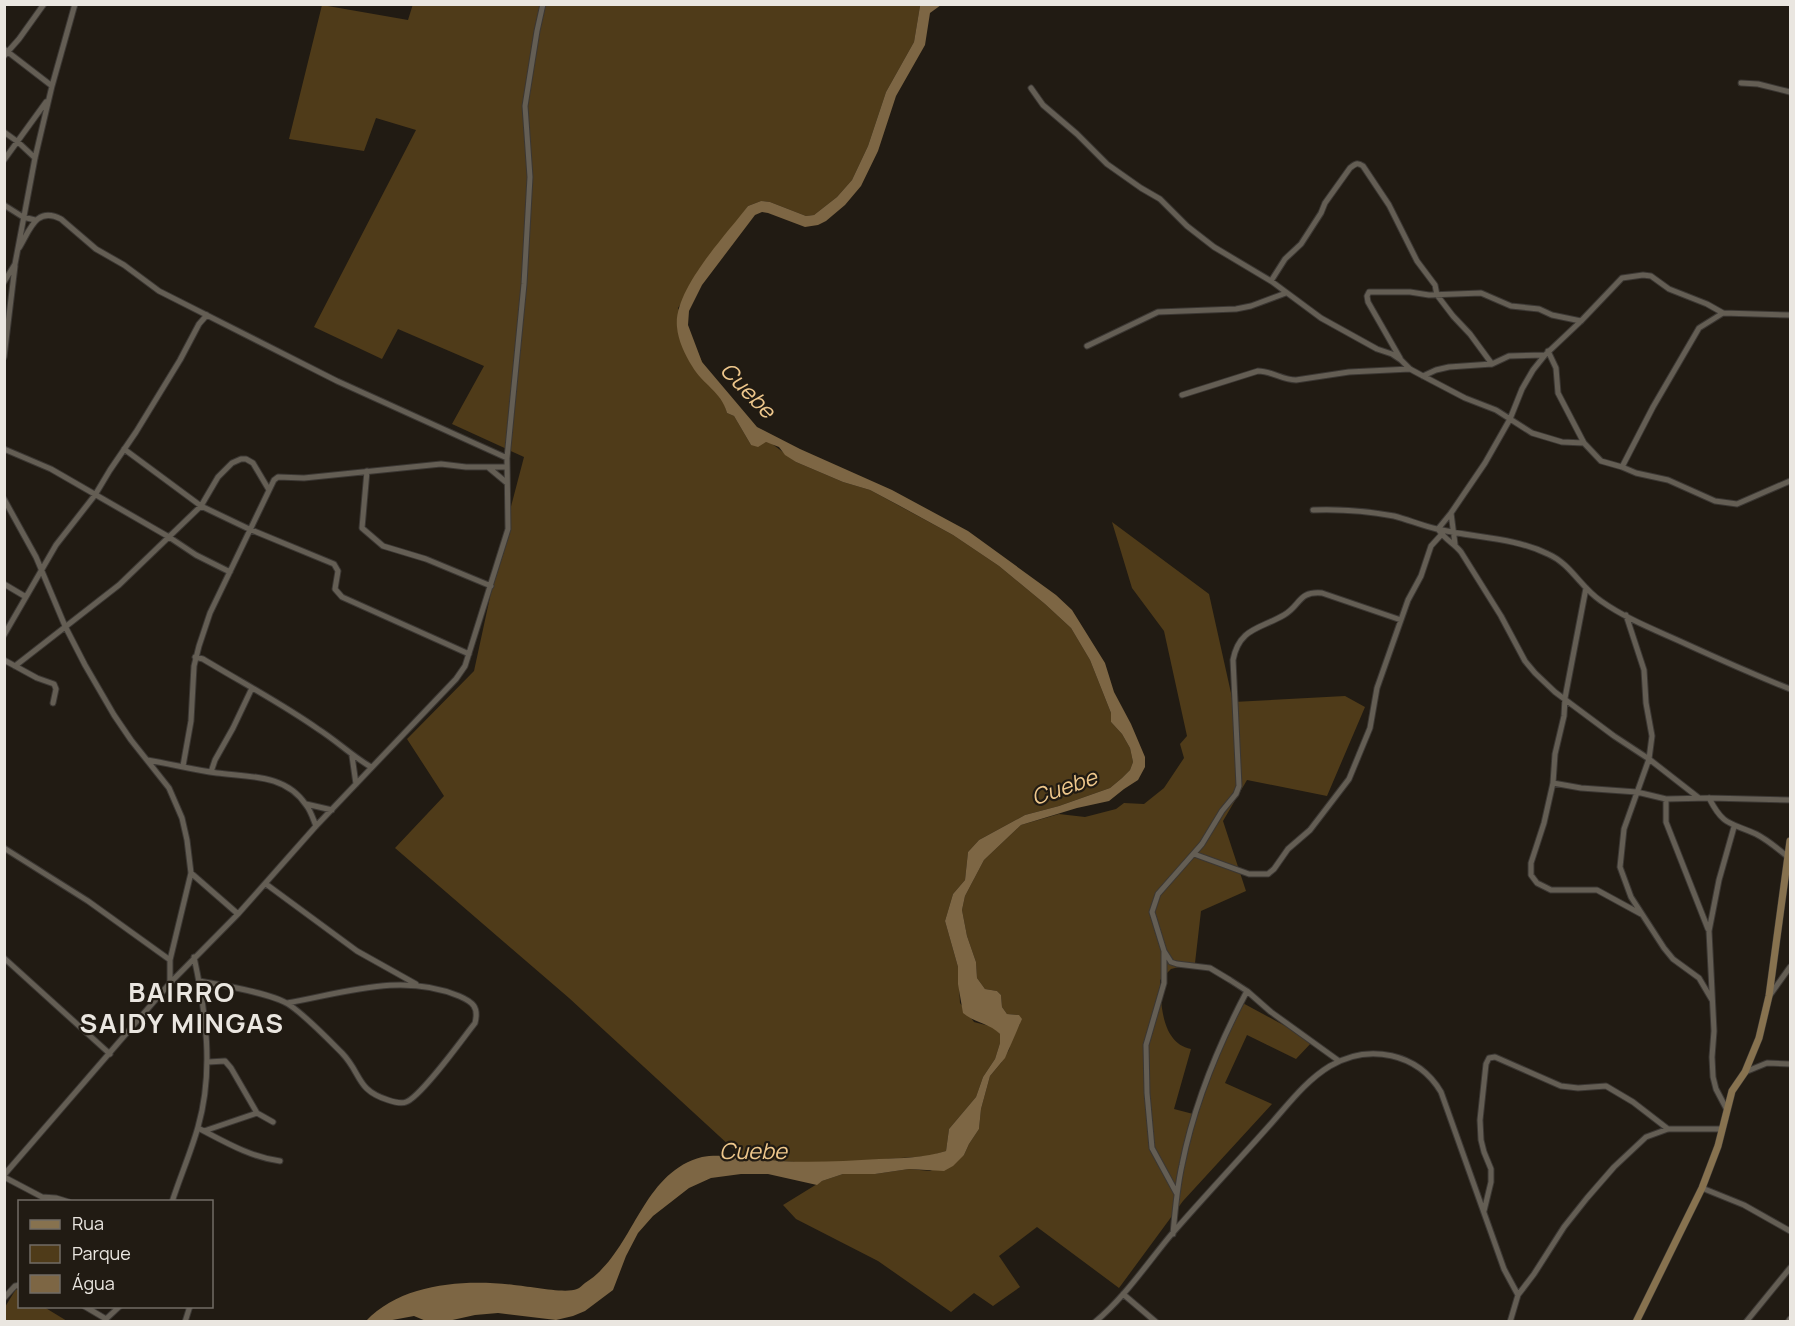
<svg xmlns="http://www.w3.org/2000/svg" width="1795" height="1326" viewBox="0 0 1795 1326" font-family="Manrope,sans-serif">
<rect width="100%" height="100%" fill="#211b13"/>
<path fill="#4f3b19" d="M 413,4 L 922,5 L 920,6 L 914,42 L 886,92 L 868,146 L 852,180 L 837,197 L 814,215 L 806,216 L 770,202 L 761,201 L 748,206 L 678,308 L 714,389 L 724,402 L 727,413 L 734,416 L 751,445 L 766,442 L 771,443 L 796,462 L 843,482 L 870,490 L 953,535 L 999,566 L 1045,604 L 1071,628 L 1090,660 L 1111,713 L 1111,722 L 1122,734 L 1130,748 L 1133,762 L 1130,770 L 1122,778 L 1110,788 L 1059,806 L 1025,815 L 979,840 L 968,852 L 965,880 L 953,894 L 945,921 L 958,967 L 960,1003 L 974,1022 L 993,1027 L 1000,1034 L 1000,1043 L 995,1059 L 983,1077 L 976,1097 L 949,1129 L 946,1151 L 929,1156 L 844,1162 L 808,1163 L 743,1158 L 569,998 L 395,848 L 444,796 L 407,739 L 474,671 L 503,537 L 524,457 L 452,424 L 484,366 L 398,329 L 382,359 L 314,327 L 416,130 L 376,118 L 364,151 L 289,139 L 322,5 L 408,20 Z
M 1112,522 L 1209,594 L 1233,702 L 1345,696 L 1365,707 L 1327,796 L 1247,780 L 1223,821 L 1246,891 L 1201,911 L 1195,963 L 1171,969 L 1160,980 C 1161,1003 1161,1043 1191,1049 L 1174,1109 L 1197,1115 L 1239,1001 L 1313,1041 L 1296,1059 L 1247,1035 L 1225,1083 L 1272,1104 L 1183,1201 L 1119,1288 L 1037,1227 L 999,1256 L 1020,1287 L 993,1306 L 974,1293 L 951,1312 L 878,1261 L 796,1219 L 783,1205 L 822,1181 L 843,1174 L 875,1174 L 909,1169 L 930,1171 L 964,1155 L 969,1144 L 979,1129 L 981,1109 L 990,1076 L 1001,1063 L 1009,1050 L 1011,1041 L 1020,1024 L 1019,1015 L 1007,1014 L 1002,1007 L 1001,995 L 997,991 L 985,989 L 977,978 L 976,962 L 967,936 L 962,910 L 965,896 L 984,860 L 1021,825 L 1059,814 L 1085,817 L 1116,809 L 1124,803 L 1144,804 L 1164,788 L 1184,758 L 1180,744 L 1187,736 L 1164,631 L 1132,588 Z
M 16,1289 L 19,1291 L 20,1306 L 44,1307 L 67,1321 L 5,1321 L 5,1307 Z"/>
<path fill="#7d6644" d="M 922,5 L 941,5 L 930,13 L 925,45 L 896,96 L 878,151 L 861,186 L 845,205 L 826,221 L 818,225 L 805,227 L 768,213 L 762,212 L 755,215 L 702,285 L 689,311 L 688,325 L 702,362 L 757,427 L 800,449 L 892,490 L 968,531 L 1056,595 L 1072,610 L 1105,663 L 1114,692 L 1131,724 L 1145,757 L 1145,767 L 1138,780 L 1124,789 L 1109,801 L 1077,808 L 1021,825 L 984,860 L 965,896 L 962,910 L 967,936 L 976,962 L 977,978 L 985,989 L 997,991 L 1001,995 L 1002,1007 L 1007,1014 L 1019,1015 L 1022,1019 L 1005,1058 L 990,1076 L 981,1109 L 979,1129 L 969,1144 L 964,1155 L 953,1166 L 944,1171 L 909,1169 L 875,1174 L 843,1174 L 822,1181 L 817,1185 L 768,1174 L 741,1174 L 711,1178 L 689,1188 L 653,1216 L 638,1233 L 626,1256 L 613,1290 L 585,1311 L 573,1316 L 556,1320 L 498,1313 L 475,1315 L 448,1321 L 426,1321 L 414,1316 L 387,1321 L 366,1321 C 402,1283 465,1279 514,1285 C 528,1286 565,1294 577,1289 C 580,1288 582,1285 585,1283 C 634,1253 640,1173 702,1157 C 719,1153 760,1159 779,1161 C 813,1163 845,1161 879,1159 C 902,1158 924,1158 946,1151 L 949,1129 L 976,1097 L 983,1077 L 995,1059 L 1000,1043 L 1000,1034 C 989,1023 975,1023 963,1013 L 958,984 L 958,967 L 945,921 L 953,894 L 965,880 L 968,852 L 979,840 L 1025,815 L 1059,806 L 1110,788 L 1122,778 L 1130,770 L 1133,762 L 1130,748 L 1122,734 L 1111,722 L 1111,713 L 1090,660 L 1071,628 L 1045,604 L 999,566 L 953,535 L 900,506 L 870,490 L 843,482 L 796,462 L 785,455 L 779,447 L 766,442 L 758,447 L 751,445 L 734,416 L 727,413 C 722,392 702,384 692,366 C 685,355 678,340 677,327 C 673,290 726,235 748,206 L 761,201 L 770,202 L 806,216 L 814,215 L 837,197 L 852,180 L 868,146 L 886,92 L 914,42 L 920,6 Z"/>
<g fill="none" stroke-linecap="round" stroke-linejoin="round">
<defs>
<path id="street" d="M 4,49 L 52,86 L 35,158 L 15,264 L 4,282
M 4,56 L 19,39 L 44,4
M 1741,83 L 1758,84 L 1790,92
M 52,86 L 75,4
M 1031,88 L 1043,105 L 1077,134 L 1107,164 L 1141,188 L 1160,199 L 1187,226 L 1214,247 L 1271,281 L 1321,318 L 1377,349 L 1392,354 L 1401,360 L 1410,369 L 1423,376 L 1465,398 L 1496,410 L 1532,433 L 1562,442 L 1584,443
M 4,132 L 18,142 L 35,158
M 4,160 L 46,102
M 4,205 L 23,217 L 35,220
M 19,248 C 30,230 36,206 61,219 L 96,249 L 124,265 L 159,291 L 337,381 L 507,458
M 1271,281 L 1285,259 L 1301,244 L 1321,213 L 1325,203 L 1350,168 C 1355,164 1357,162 1363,166 L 1389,205 L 1417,261 L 1435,285 L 1437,295 L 1453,316 L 1470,334 L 1492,364
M 1087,346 L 1158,312 L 1236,309 L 1251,306 L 1286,293
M 1548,351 L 1556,368 L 1558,393 L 1584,443 L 1601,461 L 1622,467 L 1636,473 L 1668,480 L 1715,501 L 1737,504 L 1790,481
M 4,357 L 15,266
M 1400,358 L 1368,302 L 1367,296 L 1369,292 L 1410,292 L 1429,295 L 1481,293 L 1511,306 L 1539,309 L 1552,315 L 1581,321
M 1423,376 L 1436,370 L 1449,367 L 1492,364 L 1509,356 L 1545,355
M 1182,395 L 1258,371 C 1272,371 1282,380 1296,380 L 1349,372 L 1410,369
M 4,449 L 51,469 L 169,537 L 196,555 L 230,572
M 124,449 L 201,506 L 249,529 L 334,564 L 338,571 L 335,589 L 342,597 L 469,654
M 1622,467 L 1653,407 L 1699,328 L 1723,313
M 489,468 L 507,483
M 367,471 L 362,528 L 383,546 L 426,559 L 491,586
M 4,499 L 36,557 L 65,626 L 85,665 L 114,715 L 131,740 L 169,788 L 182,818 L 187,840 L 191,873 L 170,960 L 170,983
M 1313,510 C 1340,509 1367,511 1394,516 C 1409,520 1423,526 1437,529 C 1475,538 1513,537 1548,554 C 1571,564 1581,588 1601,601 C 1628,620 1658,631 1686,644 C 1721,660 1755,675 1790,689
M 1451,513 L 1455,544
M 4,584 L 26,597
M 1586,588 L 1565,698 L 1564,716 L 1555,754 L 1553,783 L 1544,823 L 1531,863 L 1531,875 L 1537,883 L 1551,890 L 1597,890 L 1641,914
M 1626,615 L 1644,670 L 1646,703 L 1652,736 L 1649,759 L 1624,829 L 1620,867 L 1631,897 L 1664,948 L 1673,959 L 1699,978 L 1712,1000
M 4,635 L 56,545 L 95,495 L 110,470 L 136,432 L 180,360 L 199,324 L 207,315
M 195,657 L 203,659 C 241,682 281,703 318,729 C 337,741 352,756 371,767
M 4,660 L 37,678 L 54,684 L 56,689 L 53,703
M 15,666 L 119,585 L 201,506 L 218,477 L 232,463 L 241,459 L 246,459 L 253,463 L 269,490
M 352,756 L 356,784
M 147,760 C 171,764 194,770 217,773 C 249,777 286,774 306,805 C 311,811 313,819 316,826
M 183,766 L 191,721 L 194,666 L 199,646 L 210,613 L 274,480 L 278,477 L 304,478 L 441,464 L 466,467 L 507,467
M 211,772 L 215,760 L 233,728 L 252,688
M 1553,783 L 1581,788 L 1637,792 L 1666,799 L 1709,798 L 1790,800
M 1699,798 L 1649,759 L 1614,736 L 1555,692 L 1535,673 L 1525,661 L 1501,616 L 1461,552 C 1454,543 1444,539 1438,529 L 1451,513 L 1485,463 L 1510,419 L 1522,389 L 1533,370 L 1545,355 L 1581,321 L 1622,278 L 1643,275 L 1651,276 L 1669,289 L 1707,304 L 1723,313 L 1790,315
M 1709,798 C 1724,827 1730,822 1756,834 C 1768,840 1778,849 1788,857
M 1666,799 L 1666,822 L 1708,929
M 306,804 L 332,810
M 4,848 L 88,901 L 170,960
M 1194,854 L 1249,874 L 1268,874 L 1274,869 L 1288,849 L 1310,830 L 1349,779 L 1370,728 L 1377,688 L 1408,600 L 1421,576 L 1431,546 L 1441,535
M 191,873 L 238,914
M 266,884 L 357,951 L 416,984
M 1164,951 L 1164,983 L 1146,1045 L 1147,1093 L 1152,1148 L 1177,1194
M 4,958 L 110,1054
M 199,981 C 221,985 271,993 288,1004 C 304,1014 328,1039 342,1053 C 362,1074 356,1090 388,1100 C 394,1102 401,1104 406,1102 C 421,1097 463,1038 475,1023 C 479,1007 473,1002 459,996 C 402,972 344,993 287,1003
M 1770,995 L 1790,967
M 1339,1061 L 1271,1012 L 1247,991 L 1230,980 L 1210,968 L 1177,964 L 1171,962 L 1164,951 L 1152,912 L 1158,894 L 1202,844 L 1222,811 L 1236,794 L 1239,786 L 1233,660 C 1239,628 1260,629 1284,615 C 1301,605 1298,591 1322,593 L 1401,620
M 208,1062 L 225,1061 L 231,1068 L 257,1113 L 273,1122
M 1745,1072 L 1767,1063 L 1790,1064
M 1726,1108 L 1716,1089 L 1713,1077 L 1712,1057 L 1714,1031 L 1709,931 L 1719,880 L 1734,827
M 198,1128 C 225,1142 250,1157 280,1161
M 204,1131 L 257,1113
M 4,1175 L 170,983 L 238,914 L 316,826 L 456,679 L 465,666 L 508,529 L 507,458 L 524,284 L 530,177 L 525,106 L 537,31 L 543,4
M 4,1177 L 42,1197 L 56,1198 L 69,1202
M 1702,1188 L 1744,1205 L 1790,1231
M 172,1202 C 180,1177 191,1152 198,1127 C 214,1071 206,1013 194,957
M 1484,1211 L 1491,1182 L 1491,1169 L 1484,1152 L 1481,1140 L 1480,1120 L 1486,1064 L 1489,1058 L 1495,1057 L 1561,1086 L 1578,1088 L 1606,1086 L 1633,1102 L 1668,1129
M 1173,1234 C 1175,1211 1177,1187 1182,1165 C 1194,1104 1218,1046 1247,991
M 1123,1294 L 1156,1322
M 4,1298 L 15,1286 L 20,1285
M 84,1306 L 106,1319
M 105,1320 L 120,1306
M 185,1322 L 190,1306
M 1095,1322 C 1124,1298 1146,1265 1170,1236 C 1202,1199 1236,1163 1268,1127 C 1287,1106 1305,1081 1330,1066 C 1369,1043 1418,1053 1441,1092 L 1504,1269 L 1518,1295 L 1534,1274 L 1564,1227 L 1587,1198 L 1614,1167 L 1646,1137 L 1668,1129 L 1721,1129
M 1510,1322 L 1518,1295
M 1746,1322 L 1790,1268
M 1788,1322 L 1790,1319"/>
<path id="secondary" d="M 1636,1322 L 1702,1188 L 1718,1146 L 1732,1091 L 1745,1072 L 1759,1038 L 1769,996 L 1790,841"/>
</defs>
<use href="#street" stroke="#3b3733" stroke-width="7"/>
<use href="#secondary" stroke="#3b3733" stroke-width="8"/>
<use href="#street" stroke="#645e54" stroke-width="5"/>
<use href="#secondary" stroke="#87724f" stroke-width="7"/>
</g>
<g text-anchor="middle" stroke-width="4.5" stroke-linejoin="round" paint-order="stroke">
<g font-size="22" font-style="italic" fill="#eec78c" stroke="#211b13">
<text transform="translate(748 390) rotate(46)" y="8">Cuebe</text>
<text transform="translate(1064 787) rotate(-19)" y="8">Cuebe</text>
<text x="753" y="1159">Cuebe</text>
</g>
<g font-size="27" font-weight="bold" letter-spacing="1.5" fill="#eae6e0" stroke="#211b13">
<text x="182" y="1002">BAIRRO<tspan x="182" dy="31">SAIDY MINGAS</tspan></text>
</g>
</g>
<rect width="1795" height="1326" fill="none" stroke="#eae6e0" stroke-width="12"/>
<rect x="18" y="1200" width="195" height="108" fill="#211b13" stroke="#716c65" stroke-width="1.5"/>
<rect x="30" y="1220" width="30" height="9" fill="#87724f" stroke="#716c65" stroke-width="1.5"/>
<text x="72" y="1230" font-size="18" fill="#eae6e0">Rua</text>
<rect x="30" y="1245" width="30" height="18" fill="#4f3b19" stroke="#716c65" stroke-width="1.5"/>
<text x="72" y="1260" font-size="18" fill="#eae6e0">Parque</text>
<rect x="30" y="1275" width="30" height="18" fill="#7d6644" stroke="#716c65" stroke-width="1.5"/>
<text x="72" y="1290" font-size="18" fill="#eae6e0">Água</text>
</svg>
